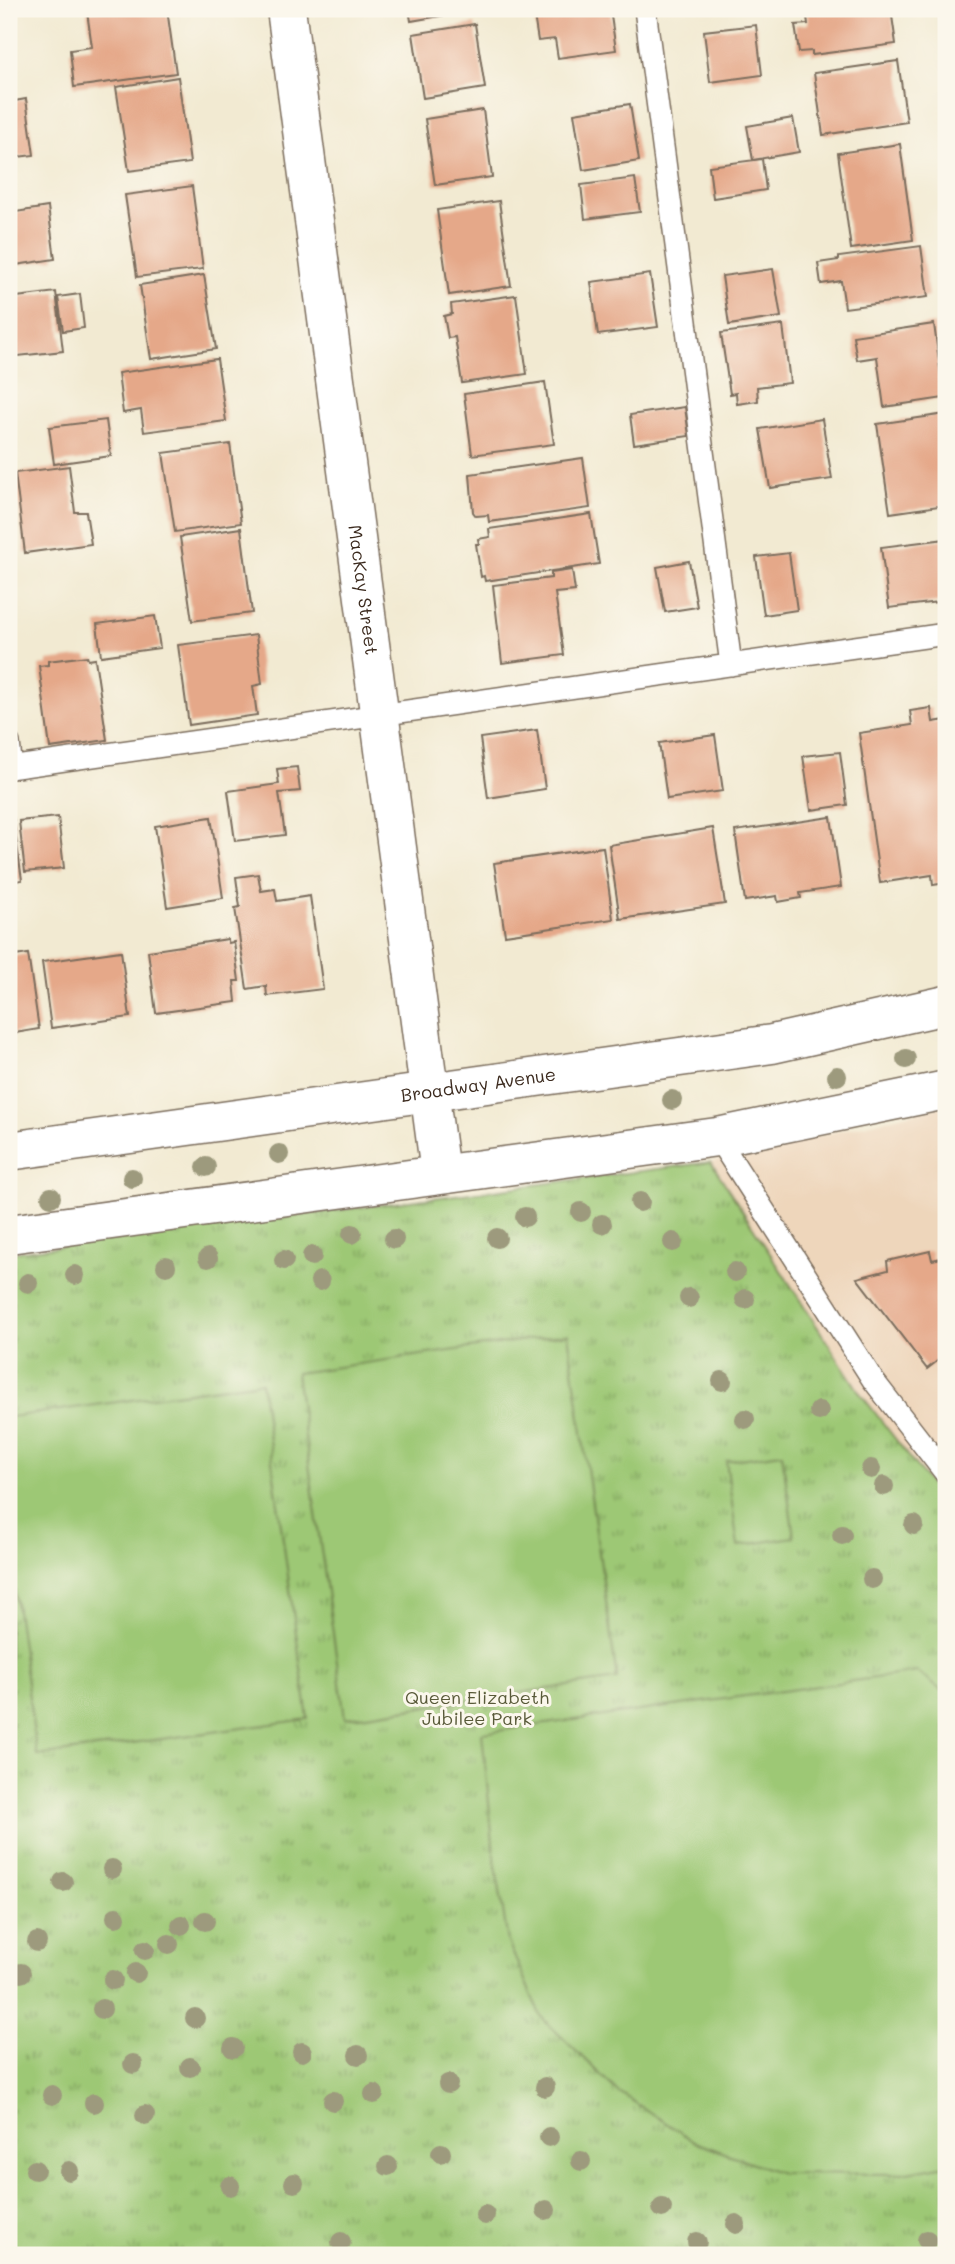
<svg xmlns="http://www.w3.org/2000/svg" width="955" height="2264" viewBox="0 0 955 2264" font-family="Mali,sans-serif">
<defs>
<pattern id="park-tufts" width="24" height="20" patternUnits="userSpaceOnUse" patternTransform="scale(1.75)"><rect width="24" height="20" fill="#9dc875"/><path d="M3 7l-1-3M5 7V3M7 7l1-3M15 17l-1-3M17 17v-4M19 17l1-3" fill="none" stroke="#81a35f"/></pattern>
</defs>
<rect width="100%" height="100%" fill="#fbf7ec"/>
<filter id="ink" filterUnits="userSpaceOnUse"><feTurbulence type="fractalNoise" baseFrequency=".0143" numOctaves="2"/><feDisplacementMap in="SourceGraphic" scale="14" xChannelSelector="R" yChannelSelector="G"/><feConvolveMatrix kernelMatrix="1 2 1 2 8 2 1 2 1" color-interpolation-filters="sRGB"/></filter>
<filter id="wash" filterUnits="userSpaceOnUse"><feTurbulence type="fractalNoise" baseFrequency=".00686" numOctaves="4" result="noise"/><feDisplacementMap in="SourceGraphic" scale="28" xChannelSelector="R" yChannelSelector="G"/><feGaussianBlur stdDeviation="1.57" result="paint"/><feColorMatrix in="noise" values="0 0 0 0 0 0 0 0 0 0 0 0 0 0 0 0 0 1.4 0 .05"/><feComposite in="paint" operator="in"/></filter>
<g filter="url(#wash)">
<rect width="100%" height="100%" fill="#f2ead2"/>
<path fill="#eed6bb" d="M 946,1105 L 946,1505 L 860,1393 L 711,1162 Z"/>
<path fill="url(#park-tufts)" stroke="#6c794a" stroke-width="2" d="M 711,1162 L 860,1393 L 946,1505 L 946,2255 L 9,2255 L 9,1253 Z"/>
<path fill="#9dc875" stroke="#6c794a" stroke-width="2" d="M 568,1334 L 617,1679 L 345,1718 L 296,1373 Z
M 261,1382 L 308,1719 L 37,1756 L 9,1552 L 9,1417 Z
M 782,1453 L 794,1537 L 738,1546 L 726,1461 Z
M 917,1672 L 946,1694 L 946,2165 L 896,2174 L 781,2173 L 697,2143 L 617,2091 L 541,2017 L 508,1942 L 494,1853 L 482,1733 Z"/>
<g id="blocks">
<path fill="#e5a889" d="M 107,9 L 167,9 L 176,73 L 74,87 L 70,50 L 92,47 L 87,12 Z
M 409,9 L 475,9 L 475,10 L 411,21 Z
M 533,9 L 610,9 L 616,50 L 558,58 L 555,39 L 538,41 Z
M 806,9 L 891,9 L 896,44 L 812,55 L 812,51 L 799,52 L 795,25 L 808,24 Z
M 475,24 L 485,88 L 423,98 L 413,34 Z
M 756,25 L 762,75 L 710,82 L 704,31 Z
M 898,61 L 907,122 L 823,135 L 814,73 Z
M 178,77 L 190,163 L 129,171 L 116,87 Z
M 26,99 L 34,155 L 9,158 L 9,102 Z
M 630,104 L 639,161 L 583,170 L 574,113 Z
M 483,110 L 492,177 L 435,185 L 425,119 Z
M 793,118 L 799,152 L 753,160 L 747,126 Z
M 900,144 L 913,240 L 851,249 L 838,153 Z
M 762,159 L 766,190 L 713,198 L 709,166 Z
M 635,178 L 640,212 L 585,219 L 581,185 Z
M 192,186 L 203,269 L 137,277 L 125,195 Z
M 499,201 L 511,286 L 449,295 L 437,210 Z
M 48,207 L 55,259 L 9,266 L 9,213 Z
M 921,246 L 928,297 L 845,308 L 841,281 L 821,284 L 818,263 L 839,260 L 839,257 Z
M 773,269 L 781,317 L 729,325 L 722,276 Z
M 650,274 L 658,327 L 598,335 L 591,282 Z
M 204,275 L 216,349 L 151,359 L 140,285 Z
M 56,292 L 63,351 L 9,357 L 9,298 Z
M 80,294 L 84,328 L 63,331 L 58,297 Z
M 516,295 L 527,374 L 462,383 L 455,337 L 448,338 L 444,316 L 452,314 L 451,304 Z
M 934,324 L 944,398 L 884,407 L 877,357 L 857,360 L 853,336 Z
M 783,325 L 790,383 L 757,387 L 758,401 L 737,404 L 736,393 L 730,394 L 721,333 Z
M 217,359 L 226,421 L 144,432 L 141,410 L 123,413 L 118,373 Z
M 545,382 L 554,444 L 472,455 L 464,394 Z
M 685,407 L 689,436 L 634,444 L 630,415 Z
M 946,414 L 946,505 L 890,513 L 877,424 Z
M 822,419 L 832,479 L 770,488 L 760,429 Z
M 106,420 L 111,456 L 54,464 L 49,427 Z
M 230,444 L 241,523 L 175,532 L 163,453 Z
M 583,458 L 590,508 L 489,522 L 488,515 L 476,516 L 473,512 L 470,474 Z
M 69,466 L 75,512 L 86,512 L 91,544 L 25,553 L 15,473 Z
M 591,514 L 599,564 L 485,581 L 484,576 L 481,577 L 476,544 L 479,544 L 478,539 L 490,537 L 489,529 Z
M 241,528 L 252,613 L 192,621 L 180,537 Z
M 946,539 L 946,601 L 889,608 L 881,547 Z
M 789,553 L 797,610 L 764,615 L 756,557 Z
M 689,561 L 697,607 L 665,612 L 657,567 Z
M 572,570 L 575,591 L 555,593 L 564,655 L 502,663 L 493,585 L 551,578 L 551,573 Z
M 155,616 L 160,648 L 101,656 L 97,624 Z
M 256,635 L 262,684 L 253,686 L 257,715 L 189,725 L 178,645 Z
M 87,656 L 88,660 L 95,659 L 107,740 L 50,748 L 39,666 L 48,665 L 48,661 Z
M 931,708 L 933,722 L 946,720 L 946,883 L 933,885 L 932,875 L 880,883 L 859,733 L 912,725 L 910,711 Z
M 537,730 L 545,789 L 488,798 L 480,738 Z
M 715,735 L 723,791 L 667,799 L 659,743 Z
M 840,752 L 847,805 L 811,810 L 803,756 Z
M 297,767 L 300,791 L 279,793 L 285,835 L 235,841 L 228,791 L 279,784 L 277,769 Z
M 9,817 L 13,817 L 22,880 L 9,882 Z
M 58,817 L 64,868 L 25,872 L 19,821 Z
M 211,817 L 223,898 L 167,907 L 155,826 Z
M 831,817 L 841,887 L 800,893 L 801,898 L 778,902 L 777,896 L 745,901 L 735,831 Z
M 713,828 L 725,904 L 620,919 L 609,845 Z
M 603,847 L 613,919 L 505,935 L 494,863 Z
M 258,874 L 261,891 L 275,889 L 277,901 L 310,896 L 323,989 L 267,996 L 266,986 L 247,989 L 235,908 L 240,907 L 236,877 Z
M 228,939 L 228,943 L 234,942 L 239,981 L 234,981 L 236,1002 L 156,1013 L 148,951 Z
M 121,951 L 130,1017 L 51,1028 L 42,962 Z
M 28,954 L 39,1029 L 9,1034 L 9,957 Z
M 930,1251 L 932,1260 L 946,1257 L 946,1354 L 927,1369 L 857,1278 L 888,1270 L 887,1261 Z"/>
</g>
</g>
<g filter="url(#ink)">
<use href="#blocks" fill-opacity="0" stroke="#7b6d5d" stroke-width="2"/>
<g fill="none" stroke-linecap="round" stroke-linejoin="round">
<defs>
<path id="service" d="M 645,9 L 731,665
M 9,743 L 12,768
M 9,768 L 946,634
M 717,1137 L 873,1380 L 946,1474"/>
<g id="minor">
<path id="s1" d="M 286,9 L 440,1173"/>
</g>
<g id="tertiary">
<path id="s2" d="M 9,1151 L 772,1044 L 946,1005"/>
<path d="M 9,1234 L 717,1137 L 946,1090"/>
</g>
</defs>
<use href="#service" stroke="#7b6d5d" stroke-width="24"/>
<use href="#minor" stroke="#7b6d5d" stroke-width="41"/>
<use href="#tertiary" stroke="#7b6d5d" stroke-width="41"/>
<use href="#service" stroke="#fff" stroke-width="21"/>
<use href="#minor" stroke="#fff" stroke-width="38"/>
<use href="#tertiary" stroke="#fff" stroke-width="38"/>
</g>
<g fill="#9d9a7d">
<circle cx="906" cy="1059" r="10"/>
<circle cx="837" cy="1076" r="10"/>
<circle cx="672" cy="1100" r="10"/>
<circle cx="279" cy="1154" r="10"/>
<circle cx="206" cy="1167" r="10"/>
<circle cx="132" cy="1178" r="10"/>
<circle cx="51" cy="1197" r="10"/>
<circle cx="640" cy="1202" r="10"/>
<circle cx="581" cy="1212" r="10"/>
<circle cx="525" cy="1217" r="10"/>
<circle cx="602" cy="1224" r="10"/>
<circle cx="352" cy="1234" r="10"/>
<circle cx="497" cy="1238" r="10"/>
<circle cx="394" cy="1239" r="10"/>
<circle cx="673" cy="1242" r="10"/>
<circle cx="312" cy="1256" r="10"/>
<circle cx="208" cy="1258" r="10"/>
<circle cx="284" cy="1260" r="10"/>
<circle cx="166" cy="1266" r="10"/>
<circle cx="735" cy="1272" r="10"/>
<circle cx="75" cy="1275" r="10"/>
<circle cx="320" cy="1281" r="10"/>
<circle cx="28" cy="1283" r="10"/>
<circle cx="689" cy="1298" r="10"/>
<circle cx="745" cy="1299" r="10"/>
<circle cx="722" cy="1381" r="10"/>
<circle cx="819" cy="1411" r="10"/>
<circle cx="745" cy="1419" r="10"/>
<circle cx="871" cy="1469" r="10"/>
<circle cx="884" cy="1486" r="10"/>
<circle cx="914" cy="1525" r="10"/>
<circle cx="842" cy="1535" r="10"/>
<circle cx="872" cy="1579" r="10"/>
<circle cx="112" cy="1869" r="10"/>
<circle cx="63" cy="1882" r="10"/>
<circle cx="116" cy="1917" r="10"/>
<circle cx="205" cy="1921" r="10"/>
<circle cx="181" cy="1925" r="10"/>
<circle cx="37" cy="1942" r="10"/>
<circle cx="169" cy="1944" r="10"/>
<circle cx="145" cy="1950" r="10"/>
<circle cx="21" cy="1973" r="10"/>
<circle cx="136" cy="1973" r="10"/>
<circle cx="113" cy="1980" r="10"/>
<circle cx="102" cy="2009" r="10"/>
<circle cx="195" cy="2018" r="10"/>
<circle cx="233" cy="2048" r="10"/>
<circle cx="302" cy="2052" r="10"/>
<circle cx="358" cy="2055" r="10"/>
<circle cx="133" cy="2064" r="10"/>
<circle cx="190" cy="2067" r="10"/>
<circle cx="448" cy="2084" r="10"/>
<circle cx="545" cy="2087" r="10"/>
<circle cx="374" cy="2094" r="10"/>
<circle cx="52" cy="2095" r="10"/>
<circle cx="333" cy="2101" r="10"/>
<circle cx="94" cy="2103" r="10"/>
<circle cx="145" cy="2115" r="10"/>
<circle cx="549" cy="2137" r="10"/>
<circle cx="441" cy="2153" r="10"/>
<circle cx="581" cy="2161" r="10"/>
<circle cx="388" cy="2166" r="10"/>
<circle cx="35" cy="2170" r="10"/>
<circle cx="69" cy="2171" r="10"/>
<circle cx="294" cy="2183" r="10"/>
<circle cx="230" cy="2186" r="10"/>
<circle cx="662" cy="2208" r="10"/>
<circle cx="546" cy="2210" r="10"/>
<circle cx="485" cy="2215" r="10"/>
<circle cx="736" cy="2224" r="10"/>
<circle cx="927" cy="2240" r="10"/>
<circle cx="341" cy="2242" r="10"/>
<circle cx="697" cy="2242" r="10"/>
</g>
</g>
<g text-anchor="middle" stroke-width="6" stroke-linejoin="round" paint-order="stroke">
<g font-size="18" fill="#3b2a1e" stroke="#fbf7ec">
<text dy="6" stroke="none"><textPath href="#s1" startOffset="586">MacKay Street</textPath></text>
<text dy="6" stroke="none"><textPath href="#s2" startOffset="474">Broadway Avenue</textPath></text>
</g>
<g font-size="18" fill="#585938" stroke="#fbf7ec">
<text x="477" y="1704">Queen Elizabeth<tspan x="477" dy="21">Jubilee Park</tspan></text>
</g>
</g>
<rect width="955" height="2264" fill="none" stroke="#fbf7ec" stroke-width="35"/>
</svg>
